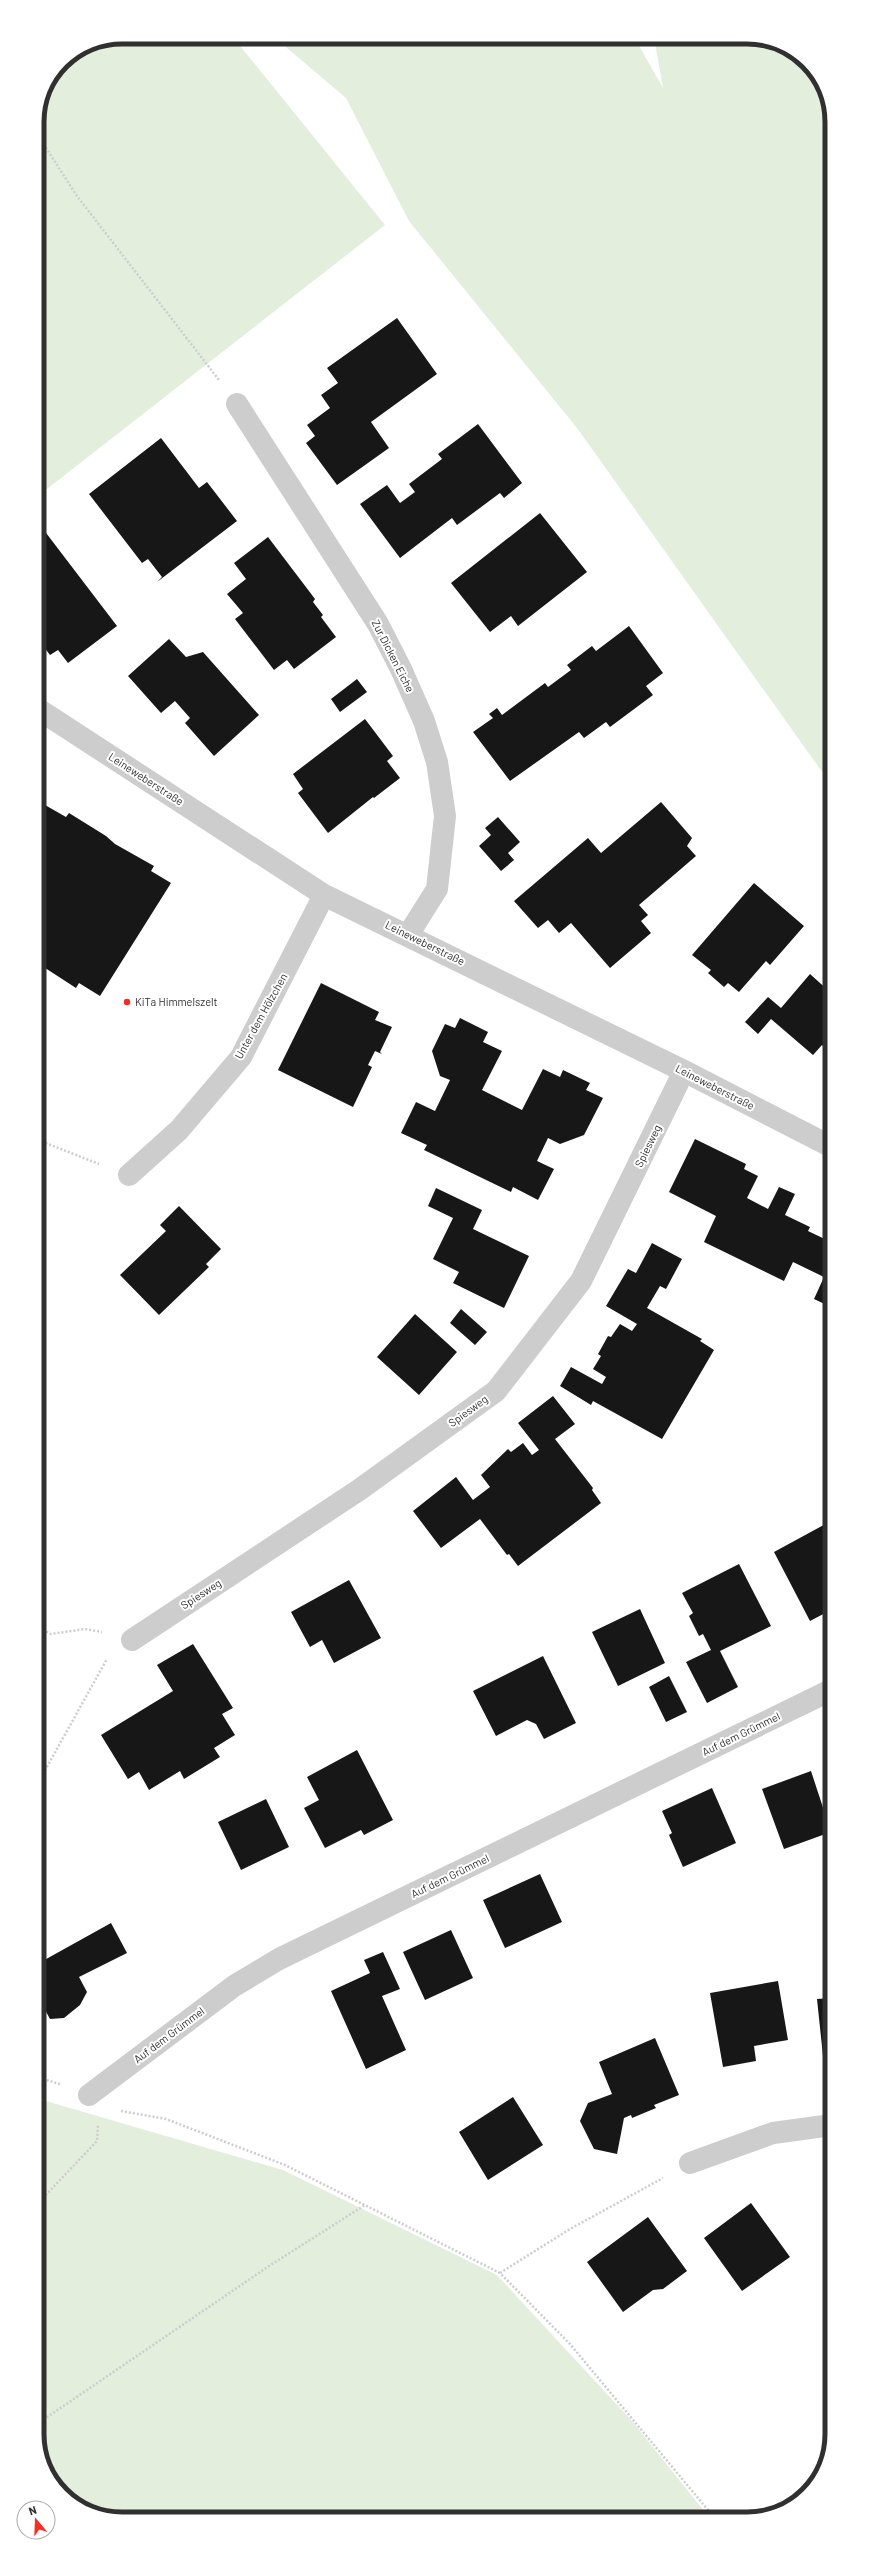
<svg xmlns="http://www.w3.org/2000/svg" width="869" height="2556" viewBox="0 0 869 2556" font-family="Barlow,sans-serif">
<rect width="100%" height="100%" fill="#fff"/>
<path fill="#e4eedd" d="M 122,37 L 233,37 L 385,225 L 38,496 L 37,117 C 45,82 55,61 89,44 C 98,39 112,39 122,37 Z
M 274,37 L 634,37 L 663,88 L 654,37 L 753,37 L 803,58 L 829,100 L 830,783 L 577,428 L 409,221 L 346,98 Z
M 39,2099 L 283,2170 L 497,2275 L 632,2421 L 708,2516 L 116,2519 L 66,2498 L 40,2456 Z"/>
<path fill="#171717" d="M 397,318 L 437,374 L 371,422 L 389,448 L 337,485 L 306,443 L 315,436 L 307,425 L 330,408 L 321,395 L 338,383 L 327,368 Z
M 478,424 L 522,483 L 504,498 L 500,493 L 457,525 L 452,518 L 400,558 L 360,504 L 387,485 L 400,503 L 415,492 L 409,484 L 442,459 L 438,454 Z
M 161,438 L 199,488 L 207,482 L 237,521 L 157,582 L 162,577 L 148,559 L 142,563 L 89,494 Z
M 540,513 L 587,572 L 518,626 L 511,616 L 490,632 L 451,583 Z
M 40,525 L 117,626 L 68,663 L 58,650 L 50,655 L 38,639 L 38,527 Z
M 268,537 L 315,599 L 313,602 L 323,615 L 321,617 L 336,637 L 294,669 L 287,660 L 274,670 L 235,619 L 243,613 L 227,594 L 246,579 L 234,563 Z
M 629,626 L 663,673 L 646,686 L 653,695 L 610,727 L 606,722 L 584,738 L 579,732 L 510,781 L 473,732 L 493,718 L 489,714 L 497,708 L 502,715 L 545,683 L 548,687 L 571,670 L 567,665 L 592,646 L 596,651 Z
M 169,639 L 186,657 L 203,652 L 259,715 L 214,756 L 185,723 L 190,718 L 175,701 L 161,713 L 128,676 Z
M 357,679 L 367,692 L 340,712 L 331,699 Z
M 365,719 L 393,756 L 387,761 L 400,778 L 374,798 L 373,797 L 328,833 L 298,793 L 303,789 L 293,774 Z
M 661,802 L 692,838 L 687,846 L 696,856 L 639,905 L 648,915 L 641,921 L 651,933 L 610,968 L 571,923 L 559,933 L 548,920 L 538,928 L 514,901 L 588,838 L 601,853 Z
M 45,805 L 66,817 L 69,813 L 106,836 L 115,844 L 154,866 L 151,871 L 171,883 L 100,996 L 79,983 L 76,988 L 39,964 L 42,959 L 38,957 L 38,817 Z
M 498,817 L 520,842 L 508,853 L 514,860 L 501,871 L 479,846 L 491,835 L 485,828 Z
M 754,883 L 804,926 L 770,965 L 766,961 L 739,992 L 728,983 L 724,987 L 708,973 L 711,970 L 692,955 Z
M 810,974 L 830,992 L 830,1052 L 822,1045 L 813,1055 L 771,1019 L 758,1034 L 745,1022 L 768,997 L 781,1008 Z
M 321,983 L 379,1012 L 375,1020 L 392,1027 L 380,1052 L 382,1054 L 375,1051 L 368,1065 L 372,1067 L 353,1107 L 278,1070 Z
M 460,1018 L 488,1032 L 483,1042 L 502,1051 L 482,1090 L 522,1110 L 543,1069 L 560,1077 L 563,1070 L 590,1083 L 586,1090 L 603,1098 L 584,1135 L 560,1144 L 548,1138 L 537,1161 L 554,1169 L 538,1200 L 513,1187 L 511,1192 L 424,1150 L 427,1145 L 401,1133 L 416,1102 L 435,1111 L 450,1080 L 440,1076 L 432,1051 L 445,1024 L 455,1028 Z
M 695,1139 L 746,1164 L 744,1169 L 758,1176 L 747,1198 L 768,1209 L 779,1187 L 795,1194 L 785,1215 L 810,1227 L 808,1231 L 831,1242 L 831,1307 L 814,1299 L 824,1277 L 793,1262 L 784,1281 L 704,1242 L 716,1216 L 669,1192 Z
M 436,1188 L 482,1210 L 473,1229 L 529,1256 L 504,1308 L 453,1283 L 459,1272 L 433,1259 L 453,1218 L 428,1206 Z
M 179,1206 L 221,1249 L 206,1264 L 209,1267 L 159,1315 L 120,1275 L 166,1231 L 160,1225 Z
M 652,1243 L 682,1259 L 666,1289 L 660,1286 L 647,1308 L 702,1339 L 700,1341 L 714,1350 L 662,1439 L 593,1401 L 591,1405 L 560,1386 L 571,1367 L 602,1384 L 606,1377 L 593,1369 L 601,1356 L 598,1354 L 608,1336 L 611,1337 L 620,1324 L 632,1331 L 637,1324 L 606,1306 L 628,1269 L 636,1273 Z
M 461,1309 L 487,1332 L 475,1345 L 450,1323 Z
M 415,1314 L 457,1352 L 419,1395 L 377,1357 Z
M 553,1396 L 575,1424 L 555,1439 L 593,1488 L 592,1490 L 601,1503 L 518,1566 L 509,1554 L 507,1555 L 480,1519 L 441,1548 L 413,1511 L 456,1477 L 473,1500 L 490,1487 L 481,1475 L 508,1449 L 511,1452 L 523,1443 L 532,1455 L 539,1450 L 518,1423 Z
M 831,1521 L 831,1610 L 810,1621 L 774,1552 Z
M 739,1564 L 771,1626 L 720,1651 L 738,1687 L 707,1703 L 686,1662 L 711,1650 L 703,1634 L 699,1636 L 689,1616 L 693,1613 L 682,1593 Z
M 349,1580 L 381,1638 L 334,1663 L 322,1640 L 310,1647 L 291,1612 Z
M 640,1609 L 665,1663 L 618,1686 L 592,1632 Z
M 193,1644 L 233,1708 L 222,1714 L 235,1735 L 214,1748 L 220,1757 L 184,1779 L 180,1771 L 149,1790 L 139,1772 L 128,1779 L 101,1735 L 173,1691 L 157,1665 Z
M 543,1656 L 576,1723 L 544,1739 L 536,1724 L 527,1720 L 496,1736 L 473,1691 Z
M 669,1676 L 687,1712 L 666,1722 L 649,1687 Z
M 357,1750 L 393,1820 L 364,1835 L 361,1830 L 325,1848 L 304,1808 L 319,1800 L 307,1777 Z
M 811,1771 L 831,1832 L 784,1849 L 762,1789 Z
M 712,1788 L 736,1843 L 683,1867 L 669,1835 L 672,1833 L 662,1811 Z
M 266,1799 L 289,1847 L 241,1870 L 218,1822 Z
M 540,1874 L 562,1922 L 505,1948 L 483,1900 Z
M 111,1923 L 127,1953 L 79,1977 L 87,1992 L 80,2005 L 64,2018 L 50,2019 L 43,2006 L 39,2008 L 39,1963 Z
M 451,1930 L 473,1978 L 425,2000 L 403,1952 Z
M 383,1952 L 400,1989 L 382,1996 L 406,2050 L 366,2069 L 331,1991 L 370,1973 L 364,1960 Z
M 778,1981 L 788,2040 L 754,2046 L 756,2061 L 723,2067 L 710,1993 Z
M 831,1998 L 832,2075 L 825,2075 L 817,1999 Z
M 655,2038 L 679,2095 L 654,2105 L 656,2108 L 632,2118 L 631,2115 L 624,2118 L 617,2154 L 594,2149 L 580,2121 L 588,2103 L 612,2094 L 599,2062 Z
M 513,2097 L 543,2145 L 488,2180 L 459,2132 Z
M 751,2203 L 790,2257 L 742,2291 L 704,2238 Z
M 648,2217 L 687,2271 L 663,2289 L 653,2290 L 623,2312 L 587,2262 Z"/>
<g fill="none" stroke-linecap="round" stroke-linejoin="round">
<path stroke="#cdcdcd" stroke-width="2.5" stroke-dasharray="2 2" stroke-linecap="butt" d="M 37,134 L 77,196 L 219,380
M 38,1140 L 99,1164
M 39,1628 L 51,1634 L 85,1629 L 102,1632
M 39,1781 L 107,1659
M 39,2078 L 60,2084
M 121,2111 L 166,2119 L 285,2165 L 500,2273 L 570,2344 L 713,2516
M 40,2201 L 97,2141 L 98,2125
M 500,2273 L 570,2229 L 663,2178
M 40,2422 L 269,2266 L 365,2205"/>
<path stroke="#cdcdcd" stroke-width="22" d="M 237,404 L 378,624 L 401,669 L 424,721 L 437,762 L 445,816 L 437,889 L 408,935
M 38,709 L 324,895 L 684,1071 L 830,1146
M 129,1175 L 179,1130 L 241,1057 L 324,895
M 132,1640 L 359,1490 L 496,1391 L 581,1281 L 684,1071
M 89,2095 L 234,1986 L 279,1959 L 831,1690
M 690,2163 L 773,2133 L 832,2125"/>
</g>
<circle fill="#f62e23" stroke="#fff" stroke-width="1.5" cx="127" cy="1002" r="4"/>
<g text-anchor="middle" stroke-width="4" stroke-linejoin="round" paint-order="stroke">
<g font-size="11" fill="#303030" stroke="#fff">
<text transform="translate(393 656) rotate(63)" y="4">Zur Dicken Eiche</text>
<text transform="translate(146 779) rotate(33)" y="4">Leineweberstraße</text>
<text transform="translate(425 943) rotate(26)" y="4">Leineweberstraße</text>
<text transform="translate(261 1016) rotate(-61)" y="4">Unter dem Hölzchen</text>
<text transform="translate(715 1087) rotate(27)" y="4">Leineweberstraße</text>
<text transform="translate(648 1146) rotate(-64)" y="4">Spiesweg</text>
<text transform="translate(468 1411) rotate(-36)" y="4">Spiesweg</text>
<text transform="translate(201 1594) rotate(-33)" y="4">Spiesweg</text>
<text transform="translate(741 1734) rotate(-26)" y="4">Auf dem Grümmel</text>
<text transform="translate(450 1876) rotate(-26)" y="4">Auf dem Grümmel</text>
<text transform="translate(169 2035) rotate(-37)" y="4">Auf dem Grümmel</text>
</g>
<g font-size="11" fill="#303030" stroke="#fff" text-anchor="start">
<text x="135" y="1006">KiTa Himmelszelt</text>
</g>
</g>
<path d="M0 0H869V2556H0ZM122 44H747A78 78 0 0 1 825 122V2434A78 78 0 0 1 747 2512H122A78 78 0 0 1 44 2434V122A78 78 0 0 1 122 44Z" fill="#fff" fill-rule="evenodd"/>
<path fill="none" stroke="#303030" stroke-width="5" d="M122 44H747A78 78 0 0 1 825 122V2434A78 78 0 0 1 747 2512H122A78 78 0 0 1 44 2434V122A78 78 0 0 1 122 44Z"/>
<g transform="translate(36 2520) rotate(341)"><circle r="19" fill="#ffffff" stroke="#acacac"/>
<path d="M0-3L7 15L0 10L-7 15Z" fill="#f62e23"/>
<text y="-6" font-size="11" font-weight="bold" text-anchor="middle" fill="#303030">N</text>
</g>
</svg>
